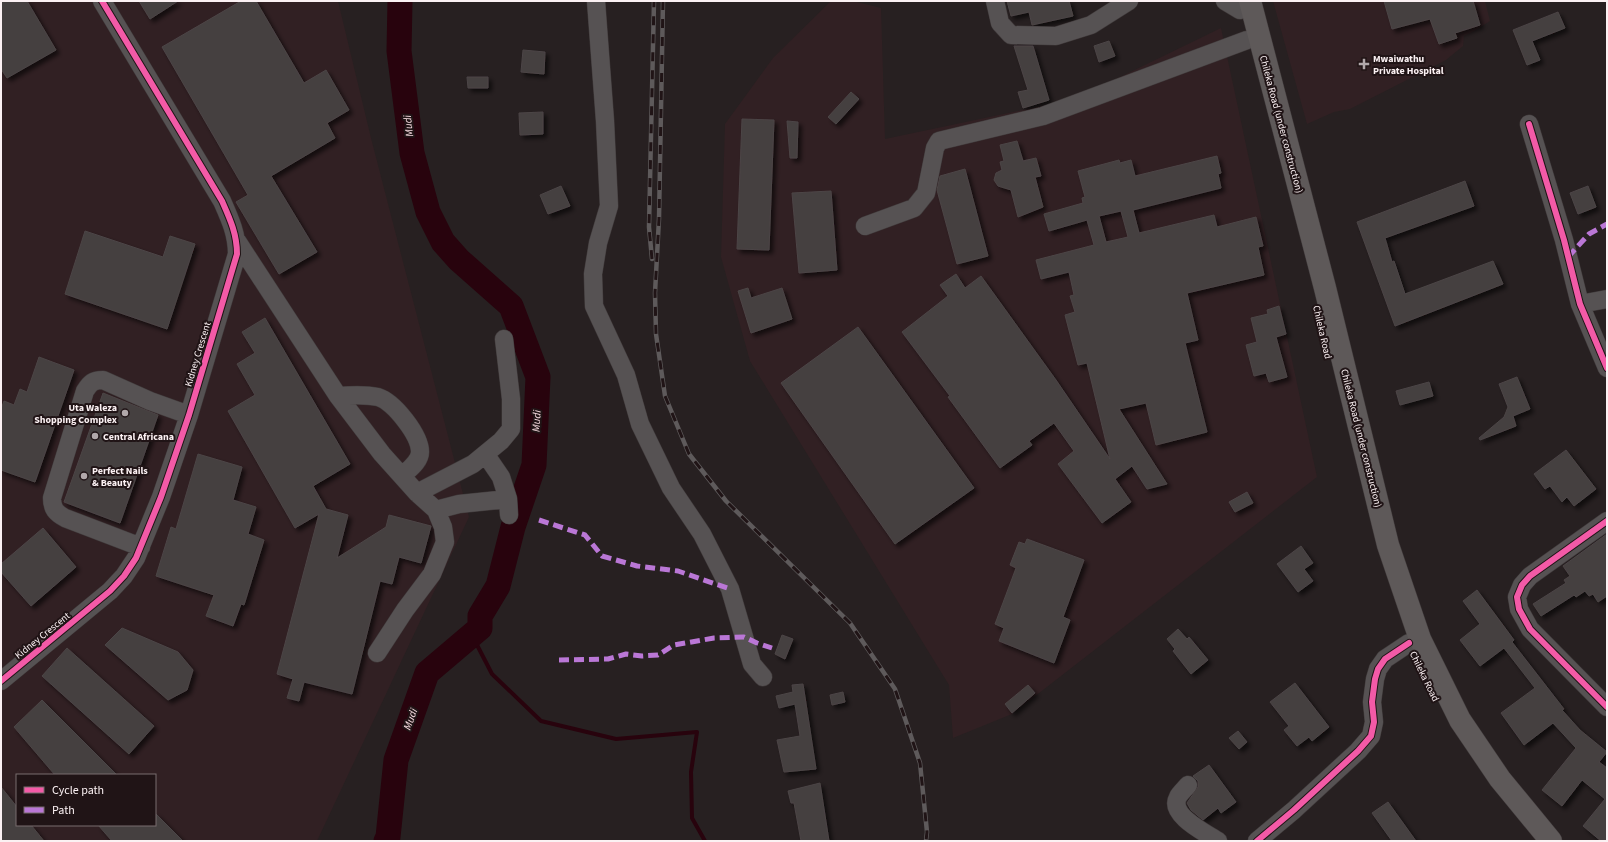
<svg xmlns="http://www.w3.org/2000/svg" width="1608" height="842" viewBox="0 0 1608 842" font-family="'Source Sans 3',sans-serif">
<defs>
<filter id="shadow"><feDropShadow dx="3.5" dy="3.5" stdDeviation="2" flood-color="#0009"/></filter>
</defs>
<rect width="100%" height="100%" fill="#272021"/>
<path fill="#312023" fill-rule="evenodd" d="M 1,1 L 338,1 L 371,138 L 469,517 L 317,841 L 1,841 ZM 17,775 L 155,775 L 155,825 L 17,825 Z
M 831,1 L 853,1 L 881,8 L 885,139 L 1075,99 L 1221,28 L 1317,477 L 1012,714 L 953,738 L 949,685 L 750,361 L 721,257 L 725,124 L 773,58 Z
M 1273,1 L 1485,1 L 1490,21 L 1476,30 L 1464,36 L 1463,46 L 1446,60 L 1350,109 L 1334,112 L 1307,124 Z"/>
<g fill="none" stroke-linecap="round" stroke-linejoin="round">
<path stroke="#28030d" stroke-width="4" d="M 399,51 L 407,154 L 414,166 L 423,214 L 440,244 L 454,265 L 522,314 L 538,364 L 540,432 L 524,517 L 509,568 L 487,604 L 476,643 L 492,674 L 541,721 L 616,739 L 697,732 L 691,772 L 692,818 L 705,841"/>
<path stroke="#28030d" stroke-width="25" d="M 386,841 L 388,837 L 396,760 L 427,673 L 480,628 L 480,616 L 498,586 L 513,527 L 534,465 L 538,377 L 511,306 L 459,260 L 443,242 L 428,212 L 412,153 L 399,51 L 400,1"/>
</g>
<path fill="#454041" stroke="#4c4546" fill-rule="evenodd" filter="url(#shadow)" d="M 1,1 L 27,1 L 56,50 L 7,78 L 1,69 Z
M 139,1 L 178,1 L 150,19 Z
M 241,1 L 256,1 L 304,83 L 326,70 L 349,110 L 327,123 L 335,138 L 271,176 L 317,252 L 279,274 L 236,202 L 248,195 L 162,47 Z
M 1007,1 L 1069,1 L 1073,16 L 1032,25 L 1029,12 L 1011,16 Z
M 1384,1 L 1473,1 L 1480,25 L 1455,33 L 1457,38 L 1439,44 L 1430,19 L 1392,29 Z
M 1558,12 L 1565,28 L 1532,41 L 1540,60 L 1527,65 L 1513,30 Z
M 1109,41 L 1115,56 L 1099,62 L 1094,46 Z
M 1014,46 L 1033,46 L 1049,100 L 1023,108 L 1018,92 L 1028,90 Z
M 523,50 L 545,52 L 544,74 L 521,72 Z
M 467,77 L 488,77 L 488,88 L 468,88 Z
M 851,92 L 859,99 L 836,124 L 828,117 Z
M 543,112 L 543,134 L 520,135 L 519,113 Z
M 742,119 L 774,120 L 769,250 L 737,249 Z
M 787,121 L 798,122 L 797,158 L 790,158 Z
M 1017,141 L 1023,161 L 1036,158 L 1041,176 L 1035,177 L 1043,207 L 1018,217 L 1011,190 L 998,186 L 994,180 L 996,173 L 1002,170 L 1000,162 L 1004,161 L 1000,145 Z
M 1217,156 L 1221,173 L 1218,174 L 1221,188 L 1133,210 L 1139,233 L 1214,215 L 1217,227 L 1256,217 L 1263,246 L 1258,247 L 1264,275 L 1187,293 L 1198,340 L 1185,343 L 1207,432 L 1156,445 L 1146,403 L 1119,409 L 1167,484 L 1147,489 L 1132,466 L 1115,479 L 1131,502 L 1102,523 L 1058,464 L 1074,451 L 1054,423 L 1029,441 L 1032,445 L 1000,468 L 948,397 L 950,396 L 902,332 L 948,296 L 940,285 L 956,274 L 965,288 L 981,276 L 1056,380 L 1110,459 L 1087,363 L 1078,365 L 1065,315 L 1075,312 L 1070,296 L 1074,295 L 1069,272 L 1041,279 L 1036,260 L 1094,245 L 1087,220 L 1049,231 L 1044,214 L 1083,203 L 1082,198 L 1085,197 L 1078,171 L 1119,160 L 1120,163 L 1131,160 L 1135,176 ZM 1121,211 L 1128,237 L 1106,242 L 1099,216 Z
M 965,169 L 988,256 L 957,264 L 937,190 L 940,176 Z
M 1465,181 L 1474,206 L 1385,238 L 1392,262 L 1394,261 L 1405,294 L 1493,261 L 1503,284 L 1395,326 L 1357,222 Z
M 561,186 L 570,206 L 548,214 L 540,195 Z
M 1588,186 L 1596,207 L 1578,214 L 1570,193 Z
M 831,191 L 837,270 L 799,273 L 792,193 Z
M 85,231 L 163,257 L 170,236 L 195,244 L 167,329 L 65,294 Z
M 748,288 L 751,298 L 782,288 L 792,319 L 751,333 L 738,291 Z
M 1279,306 L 1286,334 L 1276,337 L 1287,377 L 1269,382 L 1266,373 L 1254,376 L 1246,345 L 1257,342 L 1251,318 L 1268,314 L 1267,310 Z
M 265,318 L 350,464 L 313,486 L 326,509 L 348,515 L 337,558 L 386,527 L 389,515 L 431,526 L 421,563 L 399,557 L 392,584 L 380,581 L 352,694 L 304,682 L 299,701 L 287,698 L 293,679 L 277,674 L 319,514 L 295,528 L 228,411 L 255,395 L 237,364 L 255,353 L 242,332 Z
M 858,327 L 974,488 L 895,544 L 781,383 Z
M 39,357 L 74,370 L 35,482 L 1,470 L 1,409 L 4,401 L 14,405 L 20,389 L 27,392 Z
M 1517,377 L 1530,409 L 1513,416 L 1516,426 L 1480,440 L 1479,438 L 1504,417 L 1508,407 L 1499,384 Z
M 1429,382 L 1433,396 L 1400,405 L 1396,391 Z
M 103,393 L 158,415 L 120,523 L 64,502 Z
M 1566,450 L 1596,489 L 1574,506 L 1567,497 L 1562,502 L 1550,486 L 1545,489 L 1534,474 Z
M 198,454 L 242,467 L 233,500 L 256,507 L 248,534 L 264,540 L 244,605 L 241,604 L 233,626 L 206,616 L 214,595 L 156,576 L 171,527 L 176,529 Z
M 1247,492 L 1253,503 L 1235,512 L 1229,502 Z
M 43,528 L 76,567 L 31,606 L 1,572 L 1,564 Z
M 1607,534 L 1607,596 L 1598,602 L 1593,594 L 1589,596 L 1585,591 L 1576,597 L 1574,595 L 1541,616 L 1533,604 L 1566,583 L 1564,580 L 1570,576 L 1563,566 Z
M 1027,539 L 1084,560 L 1063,617 L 1070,620 L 1054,663 L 999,641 L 1004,628 L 995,624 L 1016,568 L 1010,565 L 1019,542 L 1025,544 Z
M 1301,546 L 1313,563 L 1304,569 L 1313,581 L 1298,592 L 1277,564 Z
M 1477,590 L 1514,640 L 1512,642 L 1564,709 L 1562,710 L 1580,730 L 1607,752 L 1599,762 L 1607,768 L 1607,841 L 1601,841 L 1583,826 L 1605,799 L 1582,780 L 1562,806 L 1542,790 L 1576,748 L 1553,723 L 1524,745 L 1501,713 L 1535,688 L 1504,648 L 1480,666 L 1460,640 L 1480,624 L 1463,601 Z
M 122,628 L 178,652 L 193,670 L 187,690 L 168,700 L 105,645 Z
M 1178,629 L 1187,639 L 1189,637 L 1208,660 L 1191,674 L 1173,651 L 1175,649 L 1167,639 Z
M 782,635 L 793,639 L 785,659 L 775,654 Z
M 67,648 L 154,726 L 129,754 L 42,676 Z
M 1295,683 L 1329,727 L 1312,741 L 1309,737 L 1297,746 L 1284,730 L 1289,726 L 1270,702 Z
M 803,684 L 816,769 L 784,772 L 777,740 L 800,736 L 795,704 L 779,708 L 776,696 L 793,692 L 792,685 Z
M 1028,685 L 1035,693 L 1012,713 L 1005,704 Z
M 843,692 L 845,702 L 832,705 L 830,695 Z
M 42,700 L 117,775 L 55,775 L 14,727 Z
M 1238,731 L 1247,742 L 1239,749 L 1229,738 Z
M 1209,765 L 1236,802 L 1221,813 L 1218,808 L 1203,820 L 1191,810 L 1187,803 L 1198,787 L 1198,781 L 1193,776 Z
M 820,783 L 829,841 L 801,841 L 794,803 L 791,803 L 788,791 Z
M 1,787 L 17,807 L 17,825 L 31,825 L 44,841 L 1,841 Z
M 1388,802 L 1416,841 L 1392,841 L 1372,813 Z
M 155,813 L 183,841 L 112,841 L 98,825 L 155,825 Z"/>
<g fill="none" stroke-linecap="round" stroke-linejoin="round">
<defs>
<path id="minor" d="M 596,1 L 605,121 L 609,206 L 598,243 L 593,274 L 594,306 L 626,375 L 640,424 L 671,488 L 702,534 L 730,589 L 752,664 L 763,677
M 995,1 L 1000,23 L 1011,35 L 1056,36 L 1091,25 L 1129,1
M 1225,1 L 1240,10
M 1529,124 L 1564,240 L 1580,304 L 1607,368
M 865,226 L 914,208 L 926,193 L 935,148 L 939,141 L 1043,116 L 1247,40
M 237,241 L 338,396 L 382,454 L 417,493 L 436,510 L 443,527 L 445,542 L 432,574 L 405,610 L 377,653
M 1580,304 L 1607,299
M 338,396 C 351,395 365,394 378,397 C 394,402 420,435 420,452 C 420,462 408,470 402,476
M 486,455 L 501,477 L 508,499 L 509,515
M 417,493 L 473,464 L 501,441 L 511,429 L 511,399 L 504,339
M 436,510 L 459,504 L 508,499
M 1607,521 L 1530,576 L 1522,585 L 1517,597 L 1519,609 L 1530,629 L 1607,707
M 141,547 L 65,518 C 56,513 52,509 52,498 L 85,391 C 90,383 93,380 103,380 L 150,401 L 189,415
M 1,681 L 110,591 L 124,576 L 136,558 L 161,497 L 189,415 L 237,254 C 237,234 230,219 222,201 L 102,1
M 1188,785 C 1185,789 1180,793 1178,797 C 1168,815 1206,833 1218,841
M 1257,841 L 1294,810 L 1358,751 L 1371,736 L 1374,722 L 1372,702 L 1375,679 L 1378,669 L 1385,659 L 1409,643"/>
<path id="highway" d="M 1250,1 L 1325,288 L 1388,545 L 1420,639 L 1460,720 L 1500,779 L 1551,841"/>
</defs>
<use href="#minor" stroke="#403a3b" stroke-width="19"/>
<use href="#highway" stroke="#403a3b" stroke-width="23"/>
<use href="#minor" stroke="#565253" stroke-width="18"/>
<use href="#highway" stroke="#5e5959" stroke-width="22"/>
<defs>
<path id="rail" d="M 663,1 L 659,219 L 655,293 L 656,334 L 665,396 L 689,454 L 726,501 L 850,623 L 895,689 L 920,763 L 927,832 L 926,841
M 652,259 L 649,227 L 654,1"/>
</defs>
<use href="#rail" stroke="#5e5a5b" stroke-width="4.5"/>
<use href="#rail" stroke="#201416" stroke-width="3" stroke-dasharray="9" stroke-linecap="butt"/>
<path stroke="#ba77d6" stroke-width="5" stroke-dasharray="10 5" stroke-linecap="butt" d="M 1568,257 L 1589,234 L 1607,224
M 539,520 L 585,535 L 602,556 L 637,566 L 678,571 L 730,589
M 559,660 L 608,659 L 626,654 L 642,656 L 658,655 L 674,645 L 714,638 L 744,637 L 757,643 L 772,648"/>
<defs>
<path id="cycleway" d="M 1529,124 L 1564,240 L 1580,304 L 1607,368
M 1607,521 L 1530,576 L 1522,585 L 1517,597 L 1519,609 L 1530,629 L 1607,707
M 1,681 L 110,591 L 124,576 L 136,558 L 161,497 L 189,415 L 237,254 C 237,234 230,219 222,201 L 102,1
M 1257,841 L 1294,810 L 1358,751 L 1371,736 L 1374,722 L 1372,702 L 1375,679 L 1378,669 L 1385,659 L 1409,643"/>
</defs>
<use href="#cycleway" stroke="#201416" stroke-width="8"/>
<use href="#cycleway" stroke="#f35aa7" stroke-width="6"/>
</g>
<g fill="#b1a8aa" stroke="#201416" stroke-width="1.5">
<path d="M1362 58h4v4h4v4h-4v4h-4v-4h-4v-4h4z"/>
<circle cx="125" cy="413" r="4"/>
<circle cx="95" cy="436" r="4"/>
<circle cx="84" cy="476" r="4"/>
</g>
<g text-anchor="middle" stroke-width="4" stroke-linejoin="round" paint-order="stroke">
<g font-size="10" font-weight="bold" fill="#fbf1f3" stroke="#201416" text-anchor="start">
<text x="1373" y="62">Mwaiwathu<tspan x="1373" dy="12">Private Hospital</tspan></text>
<text x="117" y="411" text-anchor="end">Uta Waleza<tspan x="117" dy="12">Shopping Complex</tspan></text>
<text x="103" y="440">Central Africana</text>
<text x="92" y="474">Perfect Nails<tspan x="92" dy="12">&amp; Beauty</tspan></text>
</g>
<g font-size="10" fill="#fbf1f3" stroke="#201416">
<text transform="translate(1282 124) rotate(75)" y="4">Chileka Road (under construction)</text>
<text transform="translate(1323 332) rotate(77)" y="4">Chileka Road</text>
<text transform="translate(197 354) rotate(-73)" y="4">Kidney Crescent</text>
<text transform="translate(1362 438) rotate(76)" y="4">Chileka Road (under construction)</text>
<text transform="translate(42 635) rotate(-39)" y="4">Kidney Crescent</text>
<text transform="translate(1425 676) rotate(64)" y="4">Chileka Road</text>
</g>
<g font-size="11" font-style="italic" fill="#f8dce1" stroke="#201416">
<text transform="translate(408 126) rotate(-97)" y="4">Mudi</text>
<text transform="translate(536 421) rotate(-87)" y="4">Mudi</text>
<text transform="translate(410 719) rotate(-70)" y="4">Mudi</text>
</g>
</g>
<rect width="1608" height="842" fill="none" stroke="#fbf1f3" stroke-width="4"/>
<rect x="16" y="774" width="140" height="52" fill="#201416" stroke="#786c6e"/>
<rect x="24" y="787" width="20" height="6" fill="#f35aa7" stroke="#786c6e"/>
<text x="52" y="794" font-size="12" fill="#fbf1f3">Cycle path</text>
<rect x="24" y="807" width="20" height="6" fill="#ba77d6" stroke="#786c6e"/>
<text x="52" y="814" font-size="12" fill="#fbf1f3">Path</text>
</svg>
